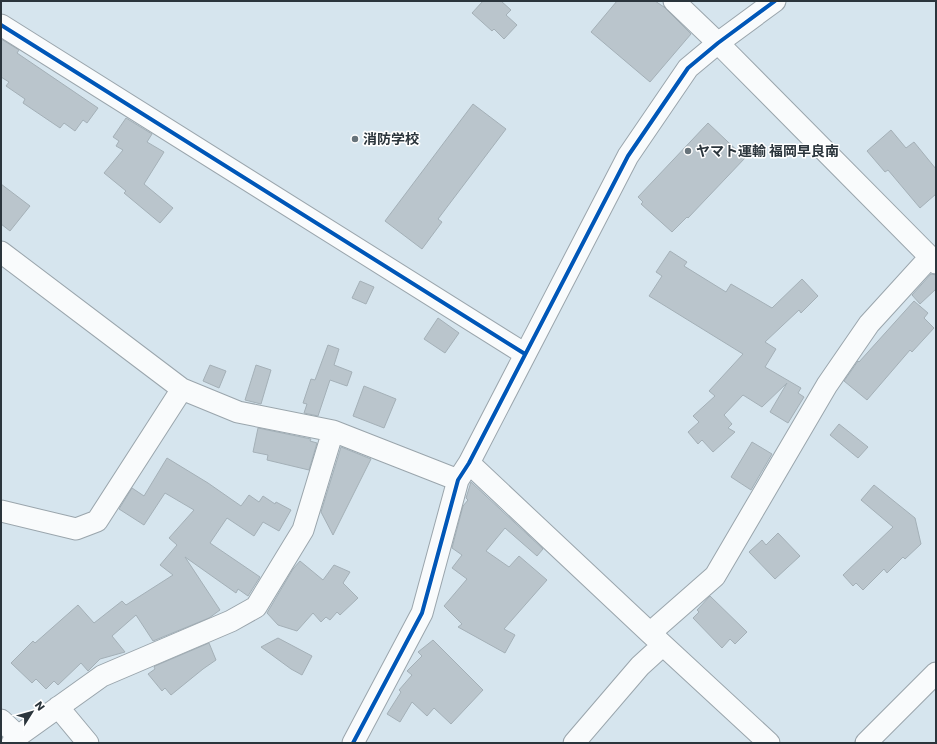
<svg xmlns="http://www.w3.org/2000/svg" width="937" height="744" viewBox="0 0 937 744" font-family="Poppins,'Noto Sans JP',sans-serif">
<rect width="100%" height="100%" fill="#d6e5ee"/>
<path fill="#bac5cc" stroke="#a4b0b7" d="M 483,1 L 501,1 L 511,10 L 506,15 L 517,25 L 504,39 L 494,29 L 492,31 L 472,13 Z
M 617,1 L 655,1 L 664,7 L 691,34 L 650,82 L 591,32 Z
M 1,39 L 19,50 L 17,53 L 98,108 L 87,123 L 83,120 L 75,131 L 64,123 L 60,128 L 23,103 L 25,99 L 6,86 L 9,82 L 1,77 Z
M 473,104 L 506,129 L 438,219 L 442,222 L 422,249 L 385,221 Z
M 126,118 L 152,134 L 147,142 L 164,152 L 144,184 L 173,208 L 160,223 L 124,193 L 126,191 L 104,173 L 123,150 L 116,146 L 119,141 L 113,137 Z
M 708,123 L 745,158 L 688,218 L 687,217 L 672,232 L 641,204 L 643,202 L 638,197 Z
M 891,130 L 906,148 L 914,142 L 936,169 L 936,194 L 920,208 L 888,170 L 885,172 L 867,151 Z
M 1,184 L 30,206 L 10,231 L 1,224 Z
M 670,251 L 687,262 L 684,266 L 726,292 L 731,284 L 772,308 L 802,279 L 818,296 L 801,313 L 799,310 L 765,342 L 776,349 L 765,367 L 801,388 L 798,393 L 804,397 L 788,423 L 770,412 L 787,383 L 762,407 L 743,395 L 724,415 L 732,424 L 728,428 L 735,432 L 713,452 L 702,440 L 698,444 L 688,432 L 699,422 L 693,416 L 715,396 L 709,391 L 743,354 L 649,296 L 662,276 L 656,272 Z
M 931,274 L 936,275 L 936,289 L 920,304 L 912,295 Z
M 360,281 L 374,287 L 366,304 L 352,298 Z
M 914,301 L 928,313 L 924,318 L 934,328 L 912,352 L 910,350 L 867,400 L 844,381 L 858,361 L 859,362 Z
M 438,318 L 459,333 L 445,353 L 424,339 Z
M 328,345 L 339,349 L 334,365 L 352,372 L 347,386 L 330,380 L 318,416 L 304,413 L 307,404 L 303,403 L 311,379 L 315,380 Z
M 210,365 L 226,371 L 219,388 L 203,381 Z
M 256,365 L 271,370 L 261,404 L 245,400 Z
M 364,386 L 396,399 L 384,428 L 353,416 Z
M 839,424 L 868,447 L 858,458 L 830,435 Z
M 258,428 L 311,439 L 310,441 L 317,443 L 309,470 L 267,460 L 268,455 L 253,452 Z
M 752,442 L 772,454 L 751,490 L 731,477 Z
M 341,447 L 371,459 L 333,535 L 321,512 Z
M 167,458 L 208,483 L 241,506 L 249,495 L 259,502 L 263,496 L 275,504 L 276,502 L 291,510 L 279,531 L 263,522 L 254,536 L 227,518 L 210,543 L 260,577 L 248,596 L 238,589 L 236,593 L 185,557 L 220,610 L 209,618 L 153,641 L 136,615 L 112,636 L 125,652 L 100,659 L 88,671 L 81,663 L 58,685 L 54,681 L 46,689 L 36,679 L 32,683 L 11,663 L 33,641 L 35,643 L 78,605 L 94,623 L 122,601 L 126,605 L 173,575 L 160,565 L 177,545 L 169,538 L 194,510 L 165,493 L 144,525 L 119,509 L 132,488 L 144,496 Z
M 471,482 L 543,549 L 537,556 L 505,528 L 486,551 L 509,567 L 519,556 L 547,580 L 504,629 L 515,635 L 505,653 L 458,627 L 462,624 L 444,606 L 467,579 L 452,568 L 462,555 L 452,548 L 463,506 L 468,500 L 466,498 Z
M 874,485 L 915,518 L 921,544 L 905,559 L 903,557 L 887,573 L 884,569 L 863,590 L 856,583 L 853,586 L 843,575 L 893,527 L 861,500 Z
M 778,533 L 800,556 L 775,579 L 749,552 L 762,540 L 766,545 Z
M 300,561 L 323,580 L 334,565 L 350,572 L 343,583 L 358,598 L 340,615 L 337,612 L 330,620 L 326,617 L 321,622 L 313,613 L 297,631 L 278,625 L 267,613 L 293,569 Z
M 710,596 L 747,632 L 735,644 L 730,639 L 722,648 L 693,618 L 699,612 L 697,610 Z
M 278,638 L 312,656 L 302,675 L 291,669 L 261,647 Z
M 433,640 L 483,690 L 451,724 L 434,708 L 427,716 L 412,702 L 400,722 L 387,714 L 401,692 L 399,690 L 412,675 L 407,671 L 422,656 L 418,652 Z
M 209,643 L 216,660 L 203,669 L 171,695 L 165,688 L 162,691 L 148,674 L 155,669 L 154,667 L 155,666 Z"/>
<g fill="none" stroke-linecap="round" stroke-linejoin="round">
<defs>
<path id="minor" d="M 674,1 L 718,43 L 936,263
M 1,25 L 525,354
M 1,252 L 182,389 L 238,412 L 333,431 L 458,480
M 469,463 L 650,633 L 769,743
M 1,511 L 76,529 L 97,521 L 182,389
M 650,633 L 715,576 L 827,385 L 869,324 L 930,257
M 58,707 L 88,743
M 1,720 L 18,736
M 12,743 L 18,736 L 102,676 L 231,621 L 256,607 L 303,530 L 333,431
M 353,743 L 422,613 L 458,480 L 469,463 L 628,156 L 688,68 L 718,43 L 775,1
M 574,743 L 640,666 L 663,645
M 866,743 L 936,673"/>
</defs>
<use href="#minor" stroke="#9aa5ac" stroke-width="23"/>
<use href="#minor" stroke="#f9fbfc" stroke-width="21"/>
<defs>
<path id="cycleway" d="M 1,25 L 525,354
M 353,743 L 422,613 L 458,480 L 469,463 L 628,156 L 688,68 L 718,43 L 775,1"/>
</defs>
<use href="#cycleway" stroke="#fff" stroke-width="6"/>
<use href="#cycleway" stroke="#0057b8" stroke-width="4"/>
</g>
<g fill="#67737a" stroke="#fff" stroke-width="1.5">
<circle cx="355" cy="139" r="4"/>
<circle cx="688" cy="151" r="4"/>
</g>
<g text-anchor="middle" stroke-width="3" stroke-linejoin="round" paint-order="stroke">
<g font-size="14" font-weight="bold" fill="#2b353c" stroke="#fff" text-anchor="start">
<text x="363" y="144">消防学校</text>
<text x="696" y="156">ヤマト運輸 福岡早良南</text>
</g>
</g>
<rect width="937" height="744" fill="none" stroke="#2b353c" stroke-width="4"/>
<g transform="translate(32 712) rotate(53)" stroke="#ffffff" stroke-width="3" paint-order="stroke">
<path d="M0-3L7 15L0 10L-7 15Z" fill="#2b353c"/>
<text y="-6" font-size="11" font-weight="bold" text-anchor="middle" fill="#2b353c">N</text>
</g>
</svg>
